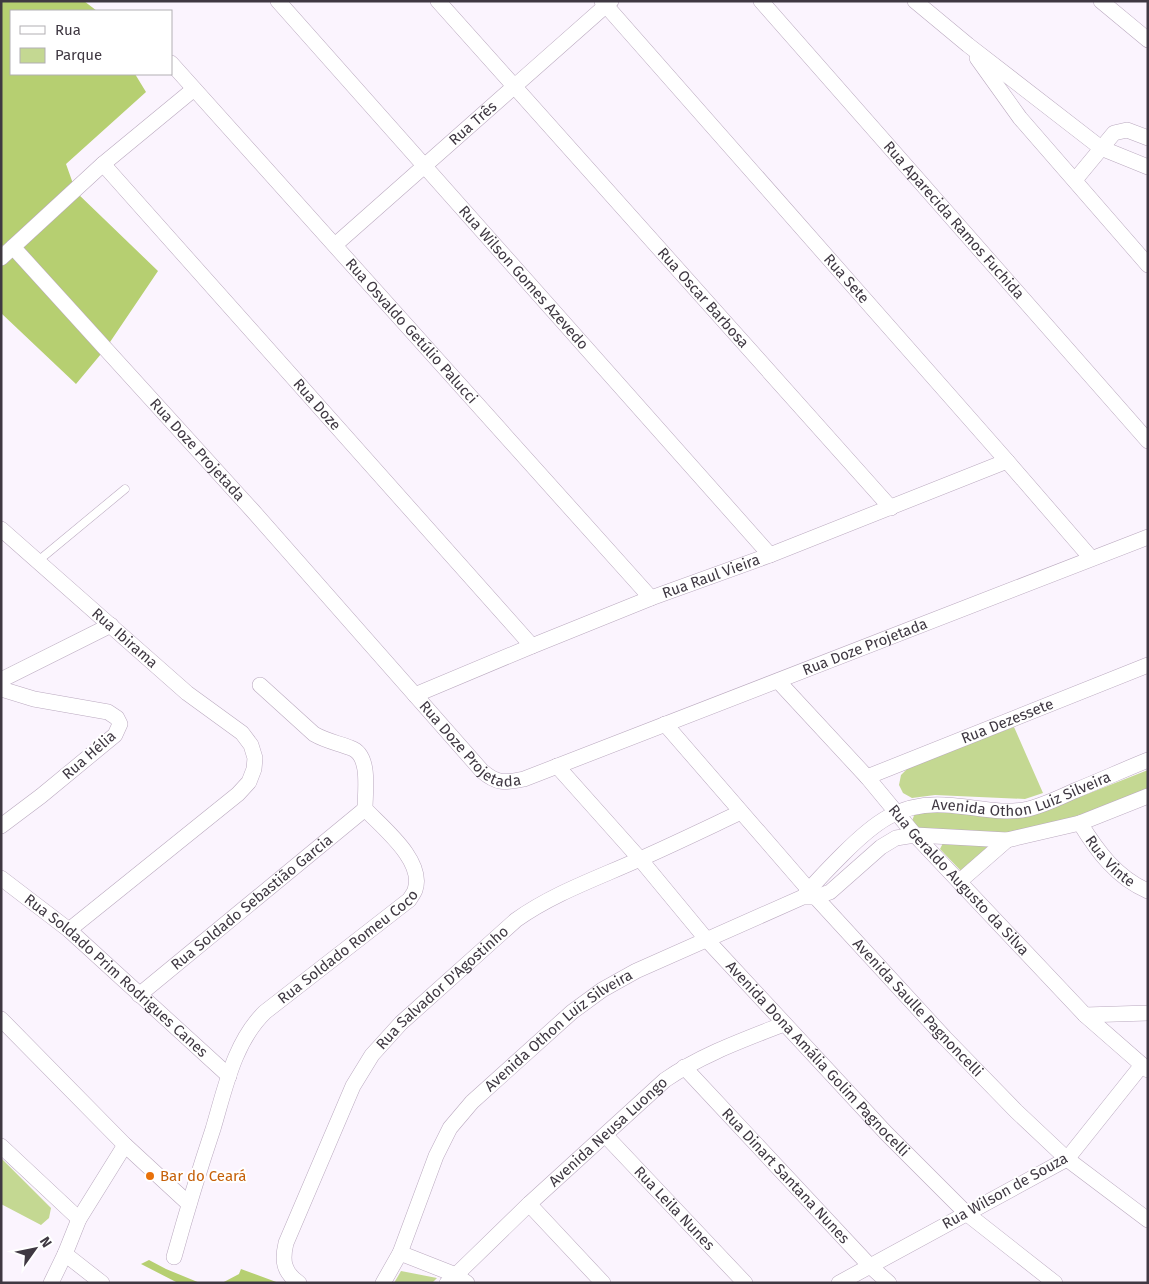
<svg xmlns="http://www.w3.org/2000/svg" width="1149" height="1284" viewBox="0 0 1149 1284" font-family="'Fira Sans',sans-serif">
<rect width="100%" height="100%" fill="#fbf4fe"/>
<path fill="#c4d892" d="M 1014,727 L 1043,793 L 1025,799 L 935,795 L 912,798 L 903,793 L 899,785 L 901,775 L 911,765 Z
M 1148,770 L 1148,789 L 1079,816 L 1007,834 L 917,828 L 912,821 L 915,813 L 1072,800 Z
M 943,843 L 987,845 L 988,847 L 961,871 L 940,849 Z
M 1,1158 L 51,1208 L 49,1218 L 41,1225 L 1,1204 Z
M 401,1271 L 437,1278 L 432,1283 L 394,1283 Z"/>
<path fill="#b6cf71" d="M 1,1 L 84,1 L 97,11 L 11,11 L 11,74 L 135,74 L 146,92 L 66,164 L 76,192 L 158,271 L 106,348 L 76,384 L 1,313 L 1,266 L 6,249 L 1,244 Z
M 149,1260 L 166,1269 L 200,1283 L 178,1283 L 141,1264 Z
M 241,1269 L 279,1283 L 222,1283 L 239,1274 Z"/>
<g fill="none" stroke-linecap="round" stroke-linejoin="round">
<defs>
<path id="lane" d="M 38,561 L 125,489"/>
<g id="street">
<path id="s1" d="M 278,1 L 770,555"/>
<path id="s2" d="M 438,1 L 891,508"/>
<path id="s3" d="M 602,1 L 1007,461 L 1091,558"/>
<path id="s4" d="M 761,1 L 1148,441"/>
<path d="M 915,1 L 968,45 L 1101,148 L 1148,167"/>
<path d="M 1101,1 L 1148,40"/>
<path d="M 977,58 L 1020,118 L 1148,265"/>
<path id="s5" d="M 171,63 L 651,598"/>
<path id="s6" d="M 103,164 L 532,646"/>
<path d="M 1075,180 L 1114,133 L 1127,130 L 1148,138"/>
<path id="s7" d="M 335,245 L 611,1"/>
<path id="s8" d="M 13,247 L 253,511 L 482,771 C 497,784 505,783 524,779 L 1148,537"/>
<path d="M 1,258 L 103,164 L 194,89"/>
<path id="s9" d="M 1,529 L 187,693 L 242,733 L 251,745 L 255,758 L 254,769 L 249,782 L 238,794 L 69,930"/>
<path d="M 1,680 L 111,625"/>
<path id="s10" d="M 778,681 L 867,777 L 915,835 L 1085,1015 L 1148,1070"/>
<path d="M 1,689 L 34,699 L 108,712 L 117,718 L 120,724 L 115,735 L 41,796 L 1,826"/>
<path id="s11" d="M 415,695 L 532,646 L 651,598 L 770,555 L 1007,461"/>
<path id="s12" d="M 665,724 L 809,890 L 945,1038 L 1016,1111 L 1067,1159 L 1148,1220"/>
<path id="s13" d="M 557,766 L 640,859 L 707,940 L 886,1133 L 966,1213 L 1055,1283"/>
<path id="s14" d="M 867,777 L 1148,665"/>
<path id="s15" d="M 1080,823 C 1097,851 1117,878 1148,891"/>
<path id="s16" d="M 1,878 L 69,930 L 229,1076"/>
<path d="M 960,881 L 1007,840"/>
<path id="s17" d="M 804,896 C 816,881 829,868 843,854 C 873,824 899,802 945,805 C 972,806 1001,815 1028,809 C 1044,805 1059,798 1074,791 C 1099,781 1123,770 1148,760"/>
<path id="s18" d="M 139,995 L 365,809"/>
<path d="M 1085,1015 L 1148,1013"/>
<path d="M 1,1019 L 125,1145 L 189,1204"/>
<path id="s19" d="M 684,1067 L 870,1266 L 889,1283"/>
<path id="s20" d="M 605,1135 L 745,1283"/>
<path d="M 1,1146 L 79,1219"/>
<path d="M 529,1204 L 603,1283"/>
<path d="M 400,1253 L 456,1275 L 467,1283"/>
<path d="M 65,1254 L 102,1283"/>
<path id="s21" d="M 174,1257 C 186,1214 199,1171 213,1129 C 225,1089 234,1042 265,1012 L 409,900 C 411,897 414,893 415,890 C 425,861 383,828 365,809 C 365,791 371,755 351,748 C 338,743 326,741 314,734 L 260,685"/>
<path d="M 51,1283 L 65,1254 L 79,1219 L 125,1145"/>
<path id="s22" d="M 299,1283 C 283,1272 282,1260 286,1243 L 353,1086 L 372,1055 L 401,1023 L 516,920 C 554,893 598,878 640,859 C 674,844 707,828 741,812"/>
<path id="s23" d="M 383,1283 L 400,1253 L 436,1156 L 450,1128 L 472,1102 L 572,1012 L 602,990 L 636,971 L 803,897 L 816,897 L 830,892 L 881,847 L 896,838 L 915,835 L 1007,840 L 1080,823 L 1148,796"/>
<path id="s24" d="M 447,1283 L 456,1275 L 529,1204 L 665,1080 C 701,1055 743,1040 784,1024"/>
<path d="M 839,1283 L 1067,1159 L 1142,1065"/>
</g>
</defs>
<use href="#lane" stroke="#baa9bf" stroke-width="9"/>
<use href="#street" stroke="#baa9bf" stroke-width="16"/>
<use href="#lane" stroke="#fff" stroke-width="8"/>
<use href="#street" stroke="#fff" stroke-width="15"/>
</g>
<circle fill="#e8710a" stroke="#fff" stroke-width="2" cx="150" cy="1176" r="5"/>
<g text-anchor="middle" stroke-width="4" stroke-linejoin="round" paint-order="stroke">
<g font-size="15" fill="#3f3842" stroke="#fff">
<text dy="5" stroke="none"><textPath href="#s7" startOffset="184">Rua Três</textPath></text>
<text dy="5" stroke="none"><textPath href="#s4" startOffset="292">Rua Aparecida Ramos Fuchida</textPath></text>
<text dy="5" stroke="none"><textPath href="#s1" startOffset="370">Rua Wilson Gomes Azevedo</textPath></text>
<text dy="5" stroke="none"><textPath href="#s3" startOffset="370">Rua Sete</textPath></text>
<text dy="5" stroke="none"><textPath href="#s2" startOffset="398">Rua Oscar Barbosa</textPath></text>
<text dy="5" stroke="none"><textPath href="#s5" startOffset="360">Rua Osvaldo Getúlio Palucci</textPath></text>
<text dy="5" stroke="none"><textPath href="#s6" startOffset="322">Rua Doze</textPath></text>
<text dy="5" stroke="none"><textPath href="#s8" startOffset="274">Rua Doze Projetada</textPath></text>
<text dy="5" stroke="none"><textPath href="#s11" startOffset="319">Rua Raul Vieira</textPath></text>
<text dy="5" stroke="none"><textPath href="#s9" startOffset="165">Rua Ibirama</textPath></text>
<text dy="5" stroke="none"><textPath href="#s8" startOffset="1114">Rua Doze Projetada</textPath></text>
<text dy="5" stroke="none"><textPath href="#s14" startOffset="151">Rua Dezessete</textPath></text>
<text dy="5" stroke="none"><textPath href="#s8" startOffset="679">Rua Doze Projetada</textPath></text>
<text transform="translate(89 755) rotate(-41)" y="5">Rua Hélia</text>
<text dy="5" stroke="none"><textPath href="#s17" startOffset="254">Avenida Othon Luiz Silveira</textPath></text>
<text dy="5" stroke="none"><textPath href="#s15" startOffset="49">Rua Vinte</textPath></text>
<text dy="5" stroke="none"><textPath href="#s10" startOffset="269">Rua Geraldo Augusto da Silva</textPath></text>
<text dy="5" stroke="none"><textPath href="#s18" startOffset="146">Rua Soldado Sebastião Garcia</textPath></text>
<text dy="5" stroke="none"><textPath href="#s21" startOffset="369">Rua Soldado Romeu Coco</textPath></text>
<text dy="5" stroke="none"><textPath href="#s16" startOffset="151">Rua Soldado Prim Rodrigues Canes</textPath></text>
<text dy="5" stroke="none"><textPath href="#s22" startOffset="350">Rua Salvador D'Agostinho</textPath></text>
<text dy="5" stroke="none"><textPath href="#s12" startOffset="380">Avenida Saulle Pagnoncelli</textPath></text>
<text dy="5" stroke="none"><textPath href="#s23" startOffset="316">Avenida Othon Luiz Silveira</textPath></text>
<text dy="5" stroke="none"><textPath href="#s13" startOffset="392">Avenida Dona Amália Golim Pagnocelli</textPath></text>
<text dy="5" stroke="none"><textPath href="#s24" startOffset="221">Avenida Neusa Luongo</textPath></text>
<text dy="5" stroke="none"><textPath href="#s19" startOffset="149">Rua Dinart Santana Nunes</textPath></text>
<text transform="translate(1005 1191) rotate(-29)" y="5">Rua Wilson de Souza</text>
<text dy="5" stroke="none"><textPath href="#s20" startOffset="101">Rua Leila Nunes</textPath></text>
</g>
<g font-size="15" fill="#c56008" stroke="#fff" text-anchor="start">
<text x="160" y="1181">Bar do Ceará</text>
</g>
</g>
<rect width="1149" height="1284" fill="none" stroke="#3f3842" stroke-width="5"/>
<rect x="10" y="10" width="162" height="65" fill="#ffffff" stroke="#b2afb3"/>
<rect x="20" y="26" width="25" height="8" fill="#ffffff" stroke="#b2afb3"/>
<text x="55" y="35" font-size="15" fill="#3f3842">Rua</text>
<rect x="20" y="48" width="25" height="15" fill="#c4d892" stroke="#b2afb3"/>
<text x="55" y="60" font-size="15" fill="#3f3842">Parque</text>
<g transform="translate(35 1249) rotate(57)" stroke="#ffffff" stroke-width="4" paint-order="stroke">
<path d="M0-4L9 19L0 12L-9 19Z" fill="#3f3842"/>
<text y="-8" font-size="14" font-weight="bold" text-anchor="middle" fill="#3f3842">N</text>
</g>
</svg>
